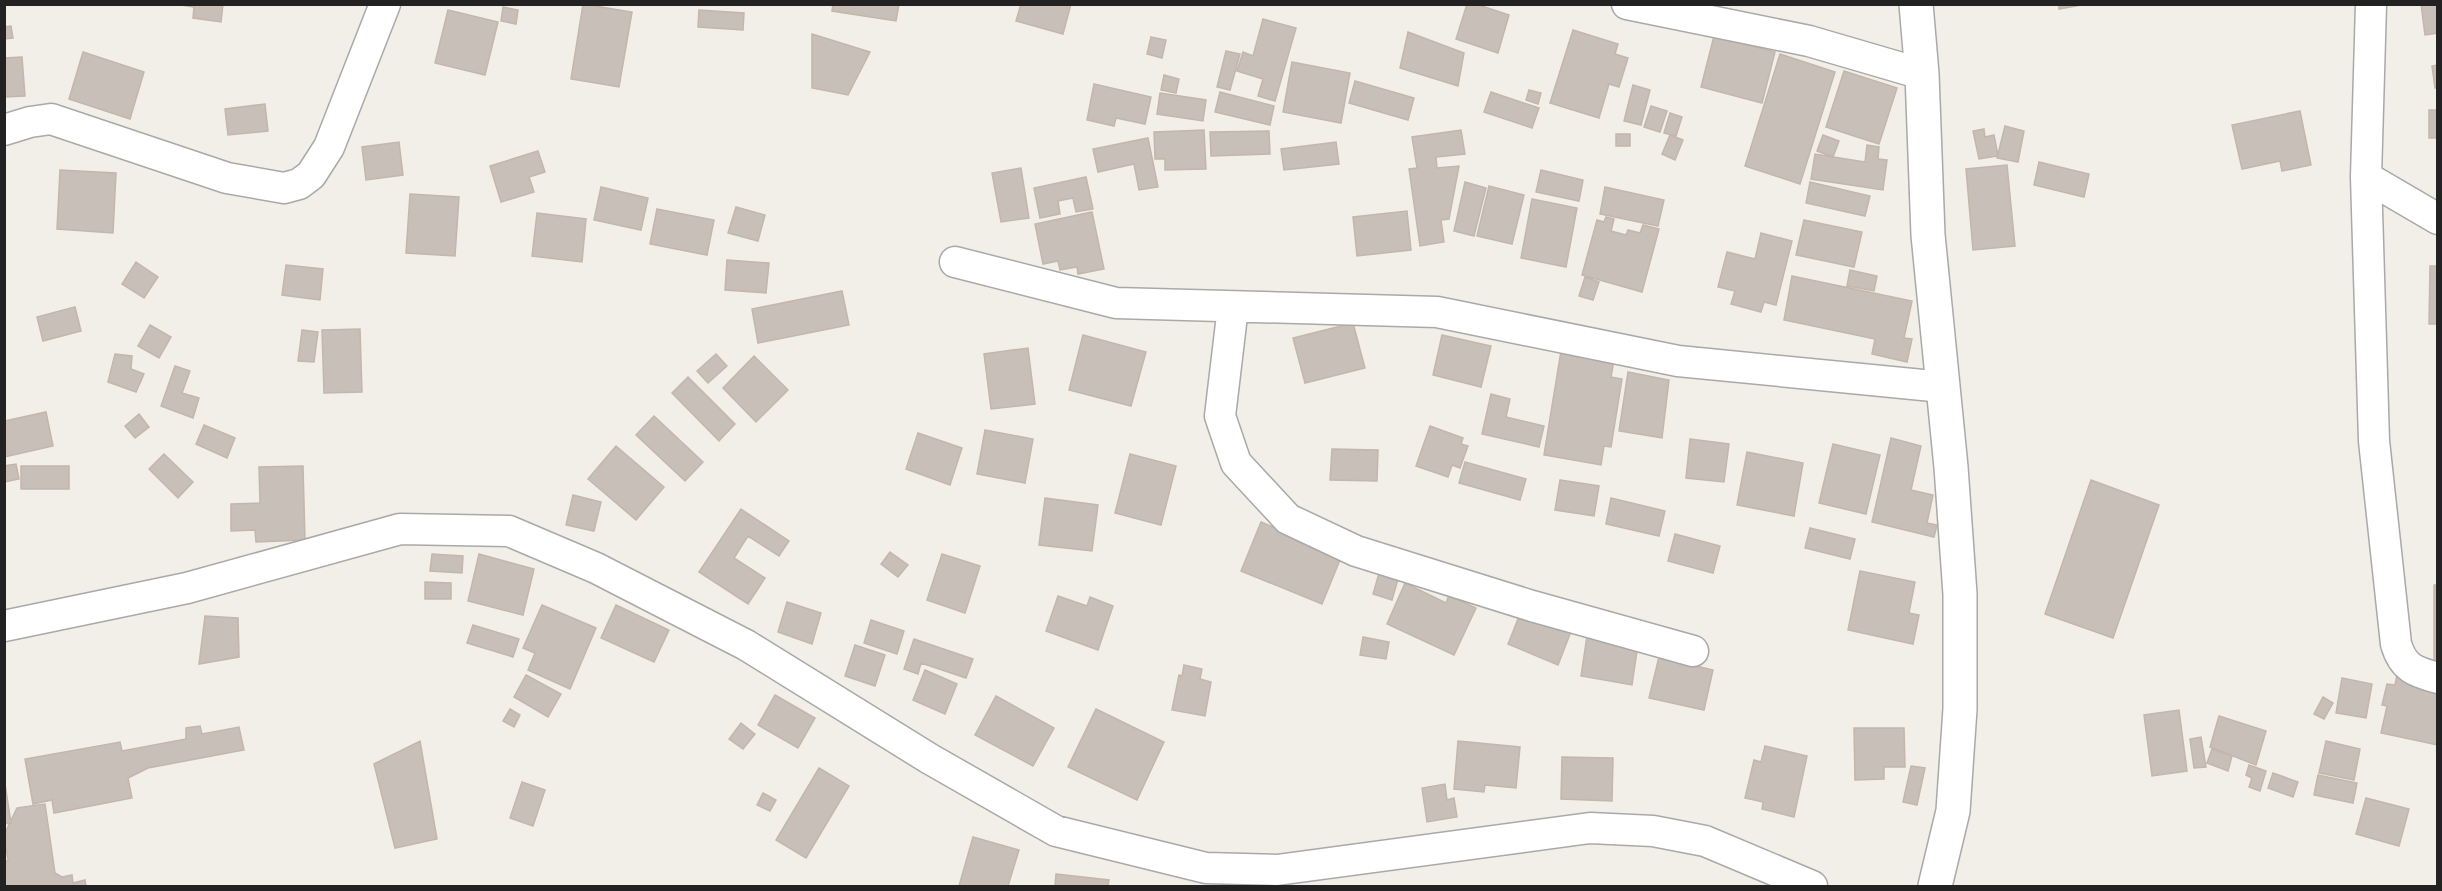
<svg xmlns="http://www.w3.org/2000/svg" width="2442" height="891" viewBox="0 0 2442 891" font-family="Barlow,sans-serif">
<rect width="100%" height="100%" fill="#f2efe9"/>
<path fill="#c7bfb8" stroke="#c4b6ab" stroke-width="1.5" d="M 174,4 L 223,4 L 221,22 L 193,18 L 194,7 Z
M 583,4 L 632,12 L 619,87 L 571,79 Z
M 833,4 L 899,4 L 896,21 L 832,11 Z
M 1021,4 L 1071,4 L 1063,34 L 1016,21 Z
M 1467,4 L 1476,4 L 1509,15 L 1498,53 L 1456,39 Z
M 2059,4 L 2087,4 L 2059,9 Z
M 2421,4 L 2438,4 L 2438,33 L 2425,35 Z
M 503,7 L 518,10 L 516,24 L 501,21 Z
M 448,10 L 498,22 L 485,75 L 435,63 Z
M 699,10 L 744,13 L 743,30 L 698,27 Z
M 1263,19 L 1296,28 L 1275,101 L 1258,96 L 1263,79 L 1237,71 L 1243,52 L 1253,56 Z
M 11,26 L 13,38 L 4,39 L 4,27 Z
M 1573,30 L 1618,44 L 1615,54 L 1628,58 L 1619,87 L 1609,84 L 1599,118 L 1550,103 Z
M 1408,32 L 1464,53 L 1458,86 L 1400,68 Z
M 812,34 L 870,52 L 848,95 L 812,88 Z
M 1714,36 L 1775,52 L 1762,103 L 1701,87 Z
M 1151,37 L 1166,40 L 1162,58 L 1147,54 Z
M 1226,51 L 1240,54 L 1230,90 L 1217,87 Z
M 83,52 L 144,72 L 130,119 L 69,99 Z
M 1780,54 L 1835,72 L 1800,184 L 1745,166 Z
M 22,57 L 25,96 L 4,97 L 4,58 Z
M 1292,62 L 1350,73 L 1341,123 L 1283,112 Z
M 2438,65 L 2438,88 L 2435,88 L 2432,66 Z
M 1844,71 L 1897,88 L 1879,144 L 1826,127 Z
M 1164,75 L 1179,79 L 1176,93 L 1161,90 Z
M 1355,81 L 1414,98 L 1408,120 L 1349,103 Z
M 1094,84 L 1151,97 L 1145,124 L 1116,118 L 1114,126 L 1087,120 Z
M 1633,85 L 1650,90 L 1641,125 L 1624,121 Z
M 1529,90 L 1541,93 L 1538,104 L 1526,100 Z
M 1220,92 L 1274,106 L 1270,125 L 1215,112 Z
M 1491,92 L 1539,108 L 1532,128 L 1484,112 Z
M 1160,93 L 1206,100 L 1203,121 L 1157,114 Z
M 265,104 L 268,131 L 228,135 L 225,109 Z
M 1651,106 L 1667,111 L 1660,132 L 1644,127 Z
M 2429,110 L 2438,110 L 2438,138 L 2429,138 Z
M 2300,111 L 2311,165 L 2282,171 L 2280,161 L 2242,169 L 2232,125 Z
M 1670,113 L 1682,117 L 1676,136 L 1664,133 Z
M 2005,126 L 2024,131 L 2018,162 L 1997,158 Z
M 1984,129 L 1985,137 L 1994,135 L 1998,156 L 1979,159 L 1973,131 Z
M 1204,130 L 1206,169 L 1165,170 L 1165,159 L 1155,159 L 1154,132 Z
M 1461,130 L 1465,154 L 1436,157 L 1437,168 L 1459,166 L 1449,219 L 1441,220 L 1444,242 L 1420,246 L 1409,169 L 1417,168 L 1412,137 Z
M 1269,131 L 1270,154 L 1211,156 L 1210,132 Z
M 1616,134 L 1630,134 L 1630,146 L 1616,146 Z
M 1670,135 L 1683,140 L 1675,160 L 1662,154 Z
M 1823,135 L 1839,141 L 1833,157 L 1817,151 Z
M 1148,138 L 1158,187 L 1139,190 L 1134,164 L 1098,172 L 1093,149 Z
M 399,142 L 403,175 L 366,180 L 362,147 Z
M 1336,142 L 1339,164 L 1284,170 L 1281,149 Z
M 1867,145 L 1879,147 L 1878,159 L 1887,160 L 1883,190 L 1811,179 L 1815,154 L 1865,162 Z
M 538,151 L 545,172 L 529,177 L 534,192 L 501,202 L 490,166 Z
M 2039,162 L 2089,174 L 2084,197 L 2034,185 Z
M 2007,165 L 2015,246 L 1973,250 L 1966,169 Z
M 1021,168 L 1029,218 L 1001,222 L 992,173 Z
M 60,170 L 116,173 L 113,233 L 57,229 Z
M 1541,170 L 1583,180 L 1579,201 L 1536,192 Z
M 1086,177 L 1093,209 L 1076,212 L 1073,198 L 1058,201 L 1060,214 L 1040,218 L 1034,188 Z
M 1465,182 L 1486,188 L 1474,236 L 1454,231 Z
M 1810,182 L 1870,196 L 1865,216 L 1806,203 Z
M 1489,186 L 1524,195 L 1512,244 L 1477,236 Z
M 601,187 L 648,198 L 641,230 L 594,220 Z
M 1605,187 L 1664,200 L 1658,226 L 1600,214 Z
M 410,194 L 459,197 L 455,256 L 406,253 Z
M 1532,199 L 1577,208 L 1566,267 L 1521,258 Z
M 736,207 L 765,215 L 758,241 L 728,233 Z
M 657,209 L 714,220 L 707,255 L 650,244 Z
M 1407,211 L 1411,250 L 1357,256 L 1353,217 Z
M 1092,212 L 1104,269 L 1078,274 L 1077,267 L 1060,270 L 1058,261 L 1043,264 L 1035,224 Z
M 537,213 L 586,219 L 582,262 L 532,256 Z
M 1606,217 L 1614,219 L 1611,231 L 1626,235 L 1628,230 L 1640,233 L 1643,225 L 1659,229 L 1642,292 L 1582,275 L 1597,220 L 1604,222 Z
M 1804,220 L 1862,232 L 1854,267 L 1796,255 Z
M 1761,233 L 1792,241 L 1776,305 L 1764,302 L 1761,312 L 1731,304 L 1735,291 L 1718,287 L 1727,252 L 1755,259 Z
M 727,260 L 769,263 L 766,293 L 725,290 Z
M 136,262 L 158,277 L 144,298 L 122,284 Z
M 286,265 L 323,269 L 320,300 L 282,295 Z
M 2430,266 L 2438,266 L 2438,324 L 2429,324 Z
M 1850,270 L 1877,276 L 1874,291 L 1847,286 Z
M 1792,276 L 1912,301 L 1904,338 L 1912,339 L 1907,362 L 1872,354 L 1875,339 L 1784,320 Z
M 1585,277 L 1599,282 L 1593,300 L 1579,296 Z
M 842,291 L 849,325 L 758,343 L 752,309 Z
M 75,307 L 81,331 L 43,341 L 37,317 Z
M 1353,323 L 1365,368 L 1305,383 L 1293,338 Z
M 150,325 L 171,337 L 159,358 L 138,346 Z
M 360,329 L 362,392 L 324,393 L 322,330 Z
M 302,330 L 318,332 L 314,362 L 298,361 Z
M 1083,335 L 1146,352 L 1131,406 L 1069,390 Z
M 1442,335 L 1491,346 L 1481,387 L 1433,375 Z
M 1028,348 L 1035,404 L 991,409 L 984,354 Z
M 1561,351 L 1614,360 L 1611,377 L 1622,379 L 1611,447 L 1604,446 L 1601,465 L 1544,455 Z
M 115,354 L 132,356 L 131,369 L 144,374 L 136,392 L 108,382 Z
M 716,354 L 727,366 L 708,383 L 697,371 Z
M 754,356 L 788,390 L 756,422 L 723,388 Z
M 175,366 L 190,371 L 182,393 L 199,398 L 193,418 L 161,406 Z
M 1628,372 L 1669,380 L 1662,438 L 1619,431 Z
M 688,377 L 735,424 L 719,441 L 672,393 Z
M 1491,394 L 1510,399 L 1506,417 L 1544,426 L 1539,447 L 1482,434 Z
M 46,412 L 53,446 L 4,457 L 4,421 Z
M 139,414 L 149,427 L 135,438 L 125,426 Z
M 654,416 L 703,462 L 685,481 L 636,435 Z
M 204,425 L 235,438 L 227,458 L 196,444 Z
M 1430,426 L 1463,438 L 1461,444 L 1468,446 L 1460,468 L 1452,465 L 1448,477 L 1416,466 Z
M 985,430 L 1033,439 L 1025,483 L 977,474 Z
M 918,433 L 962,448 L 950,485 L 906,469 Z
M 1891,438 L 1921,446 L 1911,490 L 1933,495 L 1927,523 L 1937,525 L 1934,537 L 1872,522 Z
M 1690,439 L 1729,444 L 1724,482 L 1686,478 Z
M 1833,444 L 1880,455 L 1866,514 L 1819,503 Z
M 616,446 L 664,487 L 636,520 L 588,479 Z
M 1332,449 L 1378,450 L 1377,481 L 1330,480 Z
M 1747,452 L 1803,463 L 1794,516 L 1737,505 Z
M 164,454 L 193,482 L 178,498 L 149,469 Z
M 1130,454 L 1176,466 L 1161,525 L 1115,513 Z
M 1465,462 L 1526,479 L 1520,500 L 1459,483 Z
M 16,464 L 19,479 L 4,482 L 4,466 Z
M 21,466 L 69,466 L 69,489 L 21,489 Z
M 303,466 L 305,540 L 256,542 L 255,530 L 231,531 L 231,504 L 260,503 L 259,467 Z
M 1560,480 L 1599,486 L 1594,516 L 1555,510 Z
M 2091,480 L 2159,505 L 2113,638 L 2045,614 Z
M 573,495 L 601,502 L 594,531 L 566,525 Z
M 1045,498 L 1098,505 L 1092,551 L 1039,545 Z
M 1611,498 L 1665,511 L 1659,536 L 1606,524 Z
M 741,509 L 789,541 L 779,556 L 748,536 L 734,558 L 765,578 L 748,604 L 699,572 Z
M 1261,522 L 1342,555 L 1322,604 L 1241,571 Z
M 1810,528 L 1855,539 L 1850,559 L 1805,548 Z
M 1675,534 L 1720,546 L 1713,573 L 1668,561 Z
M 890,552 L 908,565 L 898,577 L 881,564 Z
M 432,554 L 463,556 L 462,573 L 430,571 Z
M 479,554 L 534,569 L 523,615 L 468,601 Z
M 942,554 L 980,566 L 965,613 L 927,600 Z
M 1382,563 L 1401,569 L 1392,600 L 1373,594 Z
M 1860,571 L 1915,582 L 1909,613 L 1919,615 L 1913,644 L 1848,630 Z
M 425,582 L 451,583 L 451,599 L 425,599 Z
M 1405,583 L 1446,603 L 1449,595 L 1476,608 L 1454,655 L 1387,624 Z
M 2434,585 L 2438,585 L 2438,662 L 2434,662 Z
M 1058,596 L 1087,606 L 1090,597 L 1113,606 L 1098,650 L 1046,631 Z
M 787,602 L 821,613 L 812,644 L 778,632 Z
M 542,605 L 596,628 L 570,689 L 528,670 L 535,653 L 523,648 Z
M 616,605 L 669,630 L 654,662 L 601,638 Z
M 1522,609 L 1572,629 L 1558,665 L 1508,644 Z
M 205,616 L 238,618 L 239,657 L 199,664 Z
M 871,620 L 904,631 L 897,654 L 864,643 Z
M 473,625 L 519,639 L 513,657 L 467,643 Z
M 1587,636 L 1638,644 L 1632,685 L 1581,676 Z
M 1363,637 L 1389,642 L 1386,659 L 1360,655 Z
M 914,639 L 973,659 L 966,678 L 921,663 L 918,674 L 904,669 Z
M 855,645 L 885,655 L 875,686 L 845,676 Z
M 1659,657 L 1713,670 L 1704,710 L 1649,698 Z
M 1184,665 L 1202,669 L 1200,679 L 1211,682 L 1205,716 L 1172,710 L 1179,675 L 1182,676 Z
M 925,670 L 957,684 L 945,714 L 913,700 Z
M 526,675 L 561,694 L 548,717 L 514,697 Z
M 2397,675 L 2438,684 L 2438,745 L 2381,733 L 2387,706 L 2382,705 L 2387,684 L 2395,685 Z
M 2342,678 L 2372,684 L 2366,718 L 2336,713 Z
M 775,695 L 815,718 L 798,748 L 758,725 Z
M 996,696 L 1054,728 L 1033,766 L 975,735 Z
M 2323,697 L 2333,703 L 2324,719 L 2314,714 Z
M 510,709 L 520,715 L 514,727 L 503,721 Z
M 1096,709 L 1164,742 L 1137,800 L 1068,767 Z
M 2179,710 L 2187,771 L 2152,776 L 2144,715 Z
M 2219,716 L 2266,731 L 2256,765 L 2210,747 Z
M 741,723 L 755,734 L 743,749 L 729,739 Z
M 200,726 L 202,734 L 239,727 L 244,750 L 148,768 L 128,778 L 132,798 L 54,813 L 52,800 L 33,804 L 25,759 L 120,742 L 122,751 L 186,739 L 186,728 Z
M 1854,728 L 1904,728 L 1905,767 L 1884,767 L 1884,779 L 1855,780 Z
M 2201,737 L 2206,767 L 2194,768 L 2190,739 Z
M 420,741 L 437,839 L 395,848 L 374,764 Z
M 1458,741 L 1520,747 L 1516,788 L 1485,785 L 1484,792 L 1454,789 Z
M 2326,741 L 2360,749 L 2354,780 L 2319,773 Z
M 1765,746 L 1807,756 L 1794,817 L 1762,809 L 1763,802 L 1745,798 L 1754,760 L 1761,762 Z
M 2212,749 L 2232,756 L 2228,771 L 2207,763 Z
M 1562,757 L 1613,758 L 1612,801 L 1561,799 Z
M 2249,765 L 2266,771 L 2260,791 L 2249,787 L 2252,778 L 2246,775 Z
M 1911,766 L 1925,768 L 1917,805 L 1903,802 Z
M 819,768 L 849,786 L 806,858 L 776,840 Z
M 2273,773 L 2298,782 L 2293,797 L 2268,788 Z
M 2318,775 L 2357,783 L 2353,803 L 2314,795 Z
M 4,777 L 11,823 L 4,824 Z
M 522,782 L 545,790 L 533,826 L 510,818 Z
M 1445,784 L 1447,800 L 1454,798 L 1457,817 L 1427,822 L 1422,788 Z
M 763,793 L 776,800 L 770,811 L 757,805 Z
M 2366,798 L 2409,809 L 2399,846 L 2356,834 Z
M 45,804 L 55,873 L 62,877 L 72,875 L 73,883 L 85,880 L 86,886 L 4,886 L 4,861 L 8,861 L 4,835 L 17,808 Z
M 973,837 L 1019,850 L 1008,886 L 959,886 Z
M 1056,874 L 1109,880 L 1108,886 L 1055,886 Z"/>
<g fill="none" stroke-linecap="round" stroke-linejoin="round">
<defs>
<path id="minor" d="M 1627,4 L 1809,41 L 1922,74
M 2371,4 L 2366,177 L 2374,441 L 2396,644 C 2403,668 2415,672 2438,678
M 4,130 L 30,122 L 51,119 L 227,178 L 284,188 L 299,184 L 311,175 L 329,147 L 385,4
M 2366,177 L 2438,219
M 955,262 L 1116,303 L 1437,312 L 1678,361 L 1943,387
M 1233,307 L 1220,416 L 1236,463 L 1288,519 L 1356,551 L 1532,606 L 1693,651
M 4,626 L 187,588 L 400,529 L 509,531 L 596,568 L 746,645 L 930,759 L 1056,831 L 1206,868 L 1277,870 L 1590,828 L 1653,831 L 1705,841 L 1812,886"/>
<path id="tertiary" d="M 1916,4 L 1922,74 L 1928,235 L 1951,467 L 1960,594 L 1960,709 L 1953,811 L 1935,886"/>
</defs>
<use href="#minor" stroke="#a9a9a9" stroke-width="33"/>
<use href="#tertiary" stroke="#a9a9a9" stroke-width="36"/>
<use href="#minor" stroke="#fff" stroke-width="30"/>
<use href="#tertiary" stroke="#fff" stroke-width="33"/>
</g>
<rect width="2442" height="891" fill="none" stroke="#222222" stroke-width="12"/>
</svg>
